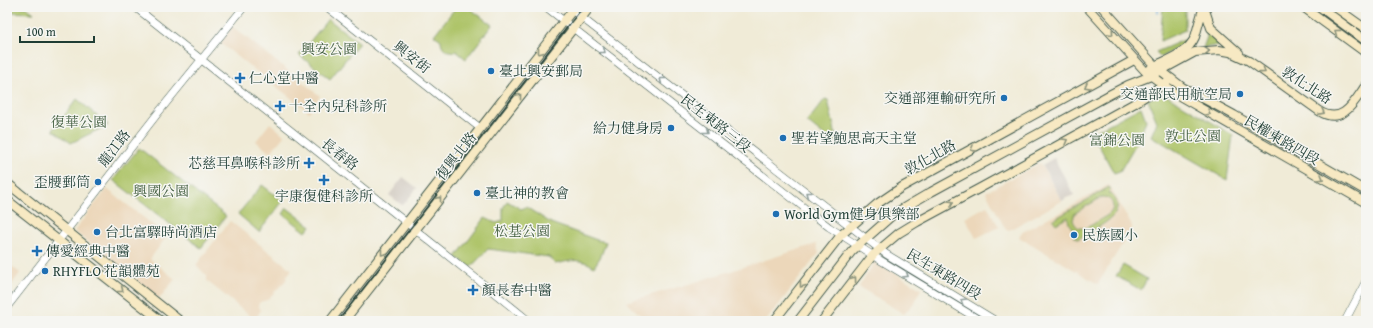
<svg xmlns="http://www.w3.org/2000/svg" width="1373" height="328" viewBox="0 0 1373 328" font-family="'Gentium Book Plus','Noto Serif TC',serif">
<rect width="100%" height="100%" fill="#f6f6f2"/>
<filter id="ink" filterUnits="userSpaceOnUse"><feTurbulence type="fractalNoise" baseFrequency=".025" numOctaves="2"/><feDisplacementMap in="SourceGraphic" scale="8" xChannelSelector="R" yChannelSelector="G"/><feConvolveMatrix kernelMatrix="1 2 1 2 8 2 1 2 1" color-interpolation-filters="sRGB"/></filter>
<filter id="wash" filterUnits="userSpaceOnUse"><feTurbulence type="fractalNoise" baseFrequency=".012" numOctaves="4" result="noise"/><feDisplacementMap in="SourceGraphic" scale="16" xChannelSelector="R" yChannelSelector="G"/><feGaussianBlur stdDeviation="0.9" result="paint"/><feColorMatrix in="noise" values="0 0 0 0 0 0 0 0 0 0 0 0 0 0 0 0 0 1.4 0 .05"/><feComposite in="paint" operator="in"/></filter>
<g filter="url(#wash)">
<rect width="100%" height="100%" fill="#f0ebd7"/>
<path fill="#ecd7ba" d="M 233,27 L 320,96 L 309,112 L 220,43 Z
M 270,123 L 283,134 L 284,136 L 270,153 L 256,141 Z
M 1040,163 L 1062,201 L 1009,230 L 1006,230 L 986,192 Z
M 1108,185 L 1110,186 L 1132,226 L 1132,228 L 1098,284 L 1019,237 L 1021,233 L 1053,215 L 1054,216 L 1065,210 Z
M 107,189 L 167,236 L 150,259 L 175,279 L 159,299 L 74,231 Z
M 987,206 L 999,227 L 976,238 L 965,218 Z
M 230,221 L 292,270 L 287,276 L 286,280 L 267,300 L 260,302 L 258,305 L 261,310 L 255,320 L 207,281 L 207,276 L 196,265 Z
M 816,244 L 819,253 L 766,321 L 647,321 L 626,302 L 689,284 Z
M 875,261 L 921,289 L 913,304 L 904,314 L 859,287 Z
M 7,263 L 20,273 L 7,291 Z"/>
<path fill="#cbc2b8" d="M 1054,158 L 1074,195 L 1066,198 L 1062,201 L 1042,165 Z
M 403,177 L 417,188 L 403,205 L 402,205 L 389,195 Z"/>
<path fill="#aec469" stroke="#66804e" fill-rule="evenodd" d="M 7,7 L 26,7 L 34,13 L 7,12 Z
M 456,7 L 468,7 L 492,25 L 466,59 L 456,51 C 447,53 441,48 441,40 L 434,35 Z
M 1163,7 L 1185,7 L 1185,30 L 1160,41 Z
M 328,19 L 359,43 L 330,79 L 299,55 Z
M 1207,29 L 1228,48 L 1218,45 L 1203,48 L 1207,37 Z
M 1184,40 L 1182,45 L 1161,57 L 1156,52 Z
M 1163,93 L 1233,135 L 1227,180 L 1151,136 L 1157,122 L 1148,100 Z
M 77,99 L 108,125 L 71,143 L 53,130 Z
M 825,99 L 828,100 L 837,141 L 833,143 L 807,122 Z
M 1141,107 L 1146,120 L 1141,135 L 1120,171 L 1114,173 L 1092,133 Z
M 139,148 L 226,216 L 201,248 L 113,180 Z
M 262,185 L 283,201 L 259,232 L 238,214 Z
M 1109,187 L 1111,190 L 1108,193 C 1117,197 1121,208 1113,216 C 1106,224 1088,233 1078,239 L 1073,236 L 1078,233 C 1071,229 1068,224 1068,217 L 1056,224 L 1053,220 ZM 1102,197 C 1110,197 1116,204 1111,212 C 1108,216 1102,218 1098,221 C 1090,226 1078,235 1073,220 L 1075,213 Z
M 507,201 L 521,209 L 526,207 L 551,223 L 597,240 L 606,242 L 601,256 L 594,267 C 580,257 570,261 555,264 L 549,257 L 488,249 L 471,267 L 456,257 L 485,218 L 496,223 L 503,221 L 503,208 Z
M 287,208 L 311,226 L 306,232 L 283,214 Z
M 1123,265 L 1147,279 L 1141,290 L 1116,276 Z"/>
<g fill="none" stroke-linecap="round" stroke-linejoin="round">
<path stroke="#6eade1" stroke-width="1.5" d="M 1158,7 L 1158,13"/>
</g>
</g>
<g filter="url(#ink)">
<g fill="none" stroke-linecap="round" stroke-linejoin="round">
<defs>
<path id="tertiary" d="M 135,7 C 266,111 398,215 529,321
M 327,7 L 480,128
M 546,7 L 829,227 L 880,260 L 981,321
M 568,7 L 886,254 L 996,321
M 7,307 L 158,113 L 244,7
M 1345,321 L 1366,281"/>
<path id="secondary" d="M 1087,7 L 1146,72 L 1176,94 L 1366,203
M 1102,7 L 1155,66 L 1182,87 L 1234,115 L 1366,191
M 1204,7 L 1211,28 L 1239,53
M 1303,7 L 1366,53
M 1320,7 L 1366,41
M 1335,7 L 1366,29
M 1151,68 C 1165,60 1188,54 1195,37 C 1198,27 1200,17 1204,7
M 7,183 L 180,321
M 7,200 L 161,321
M 330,321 L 575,7
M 344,321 L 590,7
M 774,321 L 841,235 L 877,204 L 902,187 L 1134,60
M 798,321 L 852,251 L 895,213 L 931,192 L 1109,95 L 1128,85 L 1151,76 L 1195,52 L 1219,50 L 1230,52 L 1249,61 L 1319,111 C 1343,126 1354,102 1366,85
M 822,321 L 873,255 L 899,233 L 917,222 L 982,187 L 1135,103 L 1172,79"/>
</defs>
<use href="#tertiary" stroke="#3e574c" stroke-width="8"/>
<use href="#secondary" stroke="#3e574c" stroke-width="10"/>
<use href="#tertiary" stroke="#fff" stroke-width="7"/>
<use href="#secondary" stroke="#f7e9c3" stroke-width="8"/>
<path stroke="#1f3d34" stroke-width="1.5" d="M 338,321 L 583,7"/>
</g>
<defs><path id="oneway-chevron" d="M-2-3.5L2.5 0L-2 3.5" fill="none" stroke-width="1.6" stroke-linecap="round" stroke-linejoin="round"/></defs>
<g stroke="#8b937c">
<use href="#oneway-chevron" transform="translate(1337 32) rotate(-144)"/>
<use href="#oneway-chevron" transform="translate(1111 33) rotate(48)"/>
<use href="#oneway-chevron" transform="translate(1207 51) rotate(-4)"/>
<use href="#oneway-chevron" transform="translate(540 52) rotate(128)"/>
<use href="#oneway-chevron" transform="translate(1263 71) rotate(36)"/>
<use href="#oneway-chevron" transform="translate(1087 86) rotate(151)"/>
<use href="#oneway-chevron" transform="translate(519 96) rotate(-52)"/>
<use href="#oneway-chevron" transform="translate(1322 112) rotate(27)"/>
<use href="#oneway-chevron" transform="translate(1208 113) rotate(30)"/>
<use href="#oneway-chevron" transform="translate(1065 141) rotate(-29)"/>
<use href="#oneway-chevron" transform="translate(973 149) rotate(151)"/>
<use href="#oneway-chevron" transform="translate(1321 178) rotate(30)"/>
<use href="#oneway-chevron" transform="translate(439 199) rotate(-52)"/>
<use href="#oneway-chevron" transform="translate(951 203) rotate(-28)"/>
<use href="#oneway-chevron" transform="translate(383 253) rotate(128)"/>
<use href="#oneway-chevron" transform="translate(854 279) rotate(-53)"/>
<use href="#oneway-chevron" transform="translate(802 285) rotate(127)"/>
<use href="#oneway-chevron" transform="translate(121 290) rotate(38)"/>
</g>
<g stroke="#8f9e9a">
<use href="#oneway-chevron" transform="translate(603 51) rotate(38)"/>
<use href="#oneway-chevron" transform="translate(662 80) rotate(-142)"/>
<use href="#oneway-chevron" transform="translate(706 131) rotate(38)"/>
<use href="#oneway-chevron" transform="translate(808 194) rotate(-142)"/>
<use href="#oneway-chevron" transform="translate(906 275) rotate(31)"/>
<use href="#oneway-chevron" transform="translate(963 301) rotate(-149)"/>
</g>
</g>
<g fill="#1f6fb2" stroke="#f6f6f2" stroke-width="1.5">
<circle cx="491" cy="71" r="4"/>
<path d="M238 72h4v4h4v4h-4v4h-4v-4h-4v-4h4z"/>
<circle cx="1240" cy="94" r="4"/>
<circle cx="1004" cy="98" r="4"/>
<path d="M278 100h4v4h4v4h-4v4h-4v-4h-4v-4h4z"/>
<circle cx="671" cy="128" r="4"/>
<circle cx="783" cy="138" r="4"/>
<path d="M307 157h4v4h4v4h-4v4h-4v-4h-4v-4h4z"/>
<path d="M322 174h4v4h4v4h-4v4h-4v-4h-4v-4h4z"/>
<circle cx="98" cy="182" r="4"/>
<circle cx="477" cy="193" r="4"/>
<circle cx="776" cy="214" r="4"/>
<circle cx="97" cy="232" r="4"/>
<circle cx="1074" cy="235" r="4"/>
<path d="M35 245h4v4h4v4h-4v4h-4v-4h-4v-4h4z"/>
<circle cx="45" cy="271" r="4"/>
<path d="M471 284h4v4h4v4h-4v4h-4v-4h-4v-4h4z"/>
</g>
<g text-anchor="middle" stroke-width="3" stroke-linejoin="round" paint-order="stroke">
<g font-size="14" fill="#435f41" stroke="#f6f6f2">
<text x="329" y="54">興安公園</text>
<text x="79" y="127">復華公園</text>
<text x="1193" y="141">敦北公園</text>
<text x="1117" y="145">富錦公園</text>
<text x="161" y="196">興國公園</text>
<text x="522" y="236">松基公園</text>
</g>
<g font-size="14" fill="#1f3d34" stroke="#f6f6f2">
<text transform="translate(412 57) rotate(38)" y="5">興安街</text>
<text transform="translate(1307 85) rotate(33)" y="5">敦化北路</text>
<text transform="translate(716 123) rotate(38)" y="5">民生東路三段</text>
<text transform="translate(1282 140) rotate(30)" y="5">民權東路四段</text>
<text transform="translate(114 148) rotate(-52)" y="5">龍江路</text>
<text transform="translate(340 154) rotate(38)" y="5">長春路</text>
<text transform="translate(456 156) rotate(-52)" y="5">復興北路</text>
<text transform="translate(930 157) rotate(-29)" y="5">敦化北路</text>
<text transform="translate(944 274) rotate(31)" y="5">民生東路四段</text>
</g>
<g font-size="14" fill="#1f3d34" stroke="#f6f6f2" text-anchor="start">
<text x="499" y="76">臺北興安郵局</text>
<text x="249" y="83">仁心堂中醫</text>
<text x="1232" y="99" text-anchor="end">交通部民用航空局</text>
<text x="996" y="103" text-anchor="end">交通部運輸研究所</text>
<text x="289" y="111">十全內兒科診所</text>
<text x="663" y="133" text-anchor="end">給力健身房</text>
<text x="791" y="143">聖若望鮑思高天主堂</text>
<text x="300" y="168" text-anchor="end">芯慈耳鼻喉科診所</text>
<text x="90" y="187" text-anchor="end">歪腰郵筒</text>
<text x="485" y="198">臺北神的教會</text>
<text x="324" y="201" text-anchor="middle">宇康復健科診所</text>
<text x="784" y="219">World Gym健身俱樂部</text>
<text x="105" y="237">台北富驛時尚酒店</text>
<text x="1082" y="240">民族國小</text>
<text x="46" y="256">傳愛經典中醫</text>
<text x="53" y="276">RHYFLO 花韻體苑</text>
<text x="482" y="295">顏長春中醫</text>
</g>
</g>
<rect width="1373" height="328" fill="none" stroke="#f6f6f2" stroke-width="24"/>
<path d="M20 36v6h74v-6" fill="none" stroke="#1f3d34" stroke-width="2"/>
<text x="26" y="36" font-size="12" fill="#1f3d34" stroke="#f6f6f2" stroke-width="3" paint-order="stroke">100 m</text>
</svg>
